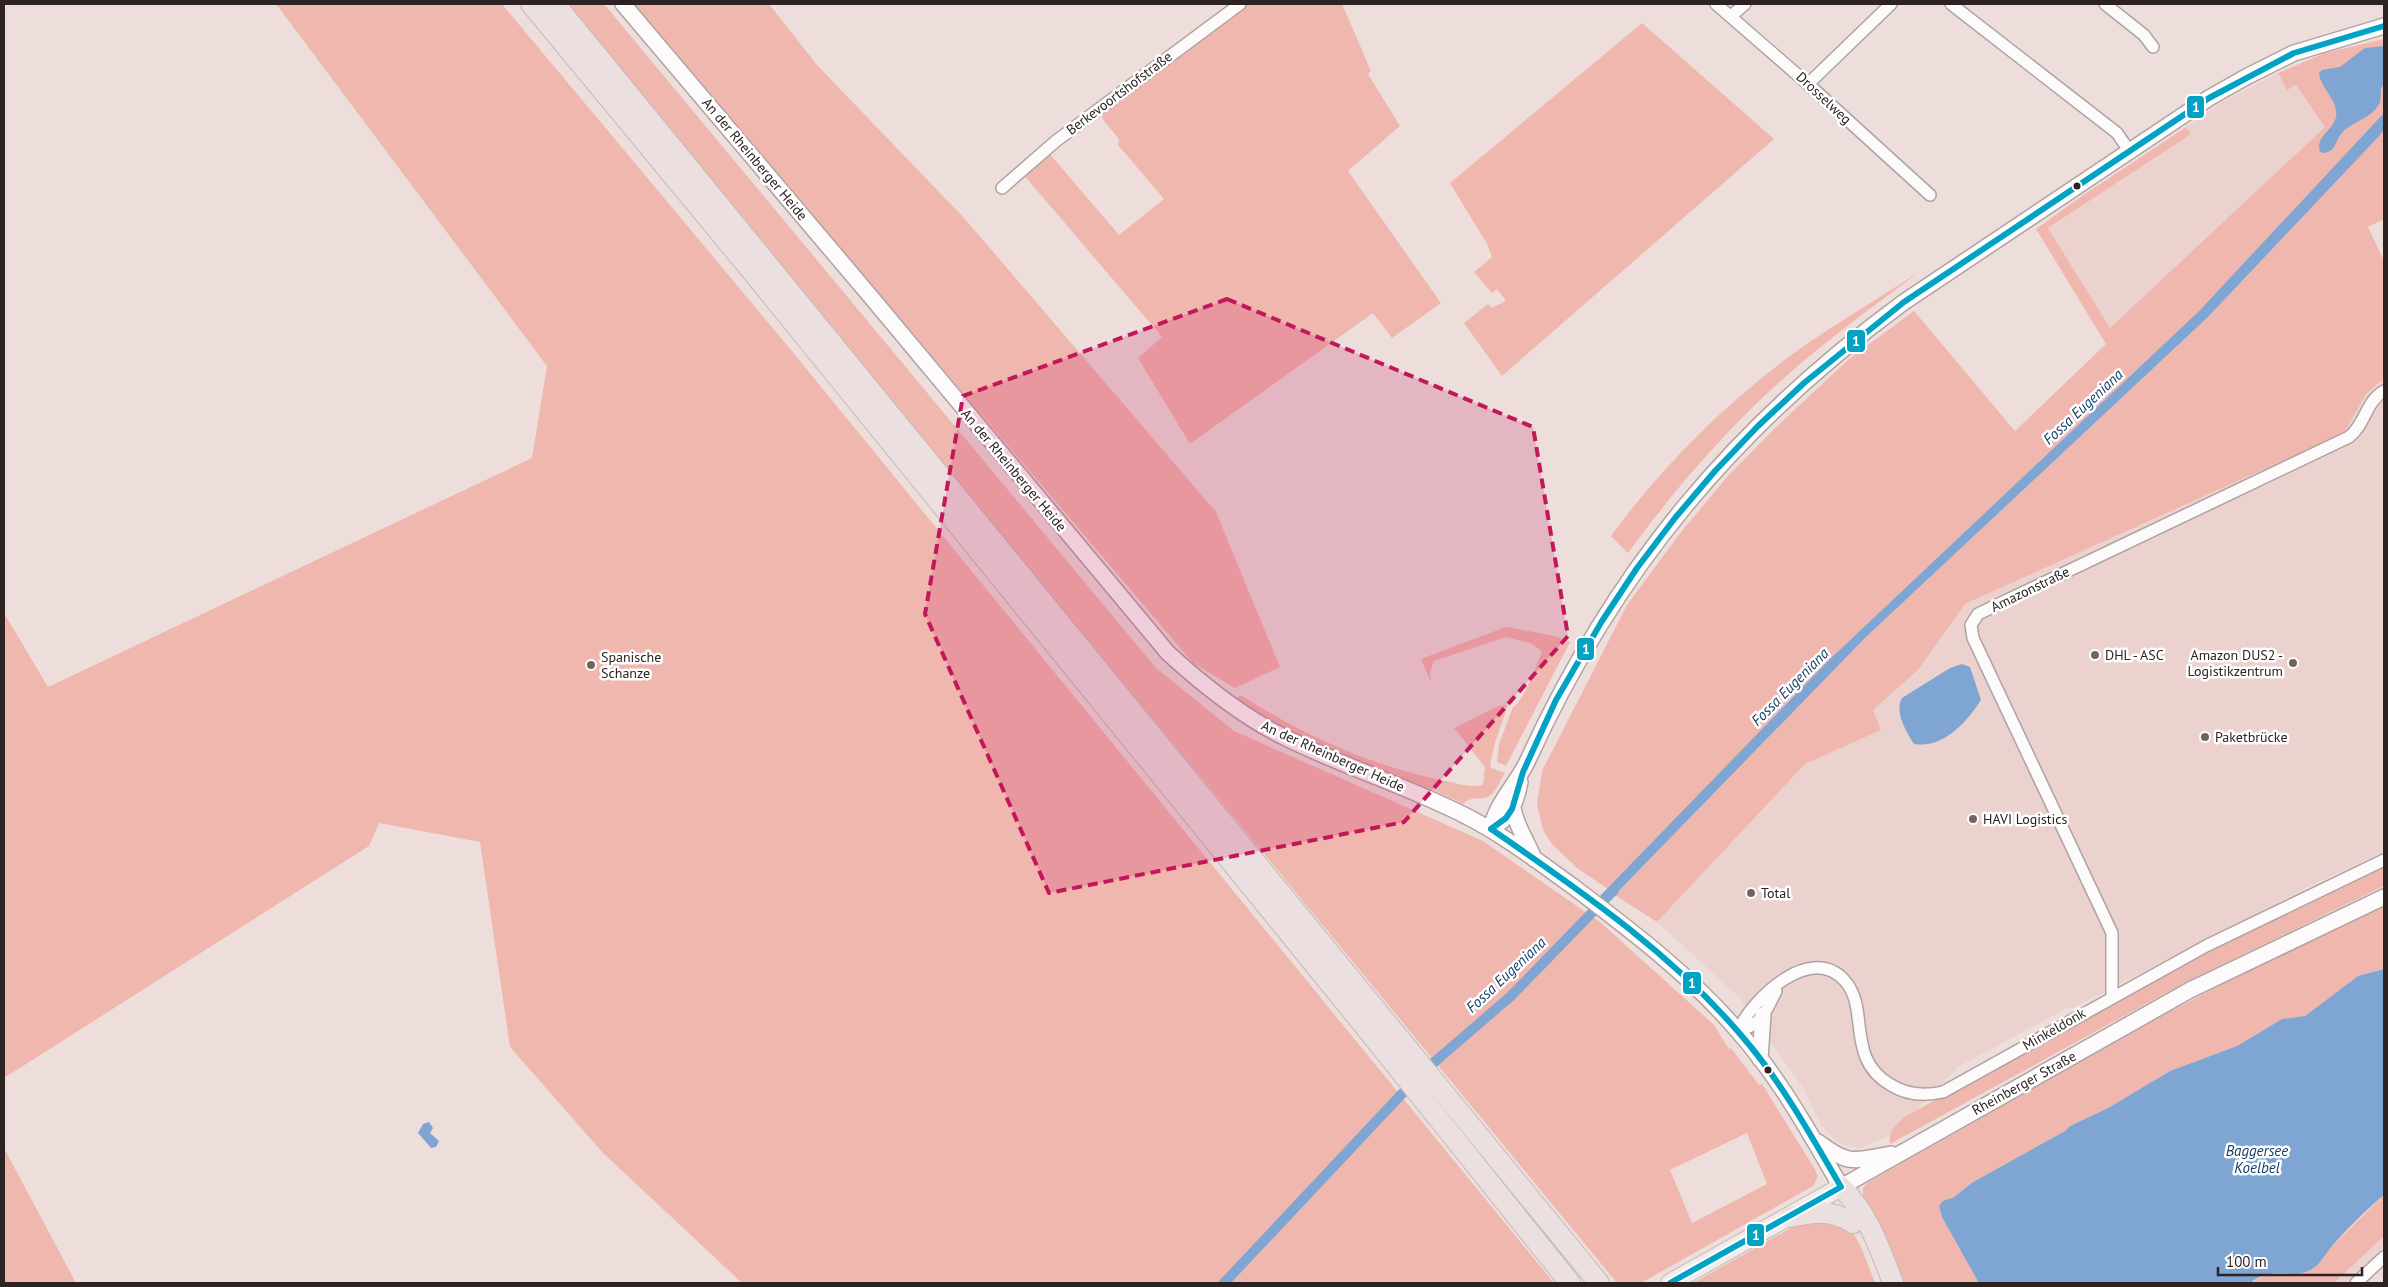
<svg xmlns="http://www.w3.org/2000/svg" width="2388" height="1287" viewBox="0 0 2388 1287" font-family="'PT Sans',sans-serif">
<rect width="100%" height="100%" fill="#eddedc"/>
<path fill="#ebd2ce" d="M 2278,73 L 2287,89 L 2296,84 L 2325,127 L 2110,329 L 2048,228 L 2190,134 L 2186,127 L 2219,104 Z
M 2384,378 L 2384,852 L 2318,882 L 2073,1008 L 2069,1007 L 1958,1067 L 1892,1135 L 1860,1148 L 1839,1144 L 1821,1125 L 1803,1088 L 1740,998 L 1657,922 L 1805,764 L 1880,730 L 1873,710 L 1918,670 L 1965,604 L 2344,433 L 2366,394 Z
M 2384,1236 L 2384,1247 L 2345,1283 L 2334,1283 Z"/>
<path fill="#f0b7ae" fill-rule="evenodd" d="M 276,4 L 502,4 L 786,344 L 1554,1283 L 742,1283 L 603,1153 L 510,1047 L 480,842 L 379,823 L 369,846 L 4,1078 L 4,613 L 48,687 L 532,458 L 547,366 Z
M 565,4 L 604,4 L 1156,668 L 1234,731 L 1483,841 L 1600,922 L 1714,1025 L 1729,1049 L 1731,1048 L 1759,1085 L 1762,1084 L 1814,1168 L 1818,1176 L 1813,1186 L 1641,1283 L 1617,1283 ZM 1747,1133 L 1767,1184 L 1692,1223 L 1670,1170 Z
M 632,4 L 769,4 L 817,65 L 965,219 L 1216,512 L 1280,667 L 1235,688 L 1193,663 Z
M 1245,4 L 1342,4 L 1371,71 L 1368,74 L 1400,126 L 1348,171 L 1441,303 L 1392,338 L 1373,313 L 1190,444 L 1138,358 L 1162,337 L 1023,174 L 1048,152 L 1119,235 L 1164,199 L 1118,145 L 1119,139 L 1103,120 L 1101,112 Z
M 1642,23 L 1774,139 L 1502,376 L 1464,323 L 1488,304 L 1492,308 L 1506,301 L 1497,289 L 1492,293 L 1474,272 L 1492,257 L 1487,244 L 1450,183 Z
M 2384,39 L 2384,113 L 2371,128 L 2199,311 L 1830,659 L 1608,889 L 1577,868 L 1552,844 L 1543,830 L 1537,805 L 1542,771 L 1627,605 L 1681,532 L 1727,477 L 1774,429 L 1849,359 L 1914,311 L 2015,431 L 2106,344 L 2036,229 L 2082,196 L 2186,127 L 2191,134 L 2048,228 L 2110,328 L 2325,127 L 2296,85 L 2287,90 L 2278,73 L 2325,53 Z
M 2384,130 L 2384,219 L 2368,227 L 2384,261 L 2384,378 L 2366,394 L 2344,433 L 1965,604 L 1918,670 L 1873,710 L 1881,730 L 1805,764 L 1657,922 L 1615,895 L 1866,637 L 2208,317 Z
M 1922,270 C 1875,305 1828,339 1784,378 C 1726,430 1674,490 1628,553 L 1611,536 C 1662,466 1727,402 1798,350 C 1838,322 1881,297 1922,270 Z
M 1506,627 L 1555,636 L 1570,642 L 1506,766 L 1497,762 L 1499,744 L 1513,707 C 1524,701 1537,664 1542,651 L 1530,643 L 1506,637 L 1434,661 L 1430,672 L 1431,682 L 1421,659 Z
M 1241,695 C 1302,735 1374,767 1446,781 C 1459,784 1471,788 1483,785 L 1485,767 L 1454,728 L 1498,706 L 1508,705 L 1495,743 L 1490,765 L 1491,768 L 1505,773 C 1501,779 1496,792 1489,796 C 1479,801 1472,795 1463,804 C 1422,783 1378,771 1335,753 C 1299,738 1267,721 1234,699 Z
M 2384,867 L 2384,886 L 2184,983 L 1890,1144 C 1888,1131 1897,1124 1906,1116 L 2210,950 Z
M 2384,905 L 2384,969 L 2358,976 L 2305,1016 L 2282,1019 L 2237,1046 L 2170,1071 L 2108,1108 L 2070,1126 L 2065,1131 L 1973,1182 L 1954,1197 L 1948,1198 L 1979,1283 L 1899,1283 L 1863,1199 L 1863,1188 L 1867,1183 L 2147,1024 L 2235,977 Z
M 4,1148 L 76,1283 L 4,1283 Z
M 2384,1195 L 2384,1236 L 2334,1283 L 2250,1283 L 2269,1273 L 2293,1274 L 2321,1262 L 2330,1248 Z
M 1816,1217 L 1850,1227 L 1862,1249 L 1875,1283 L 1693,1283 L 1798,1224 Z"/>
<path fill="#7fa5d2" d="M 2384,46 L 2384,83 C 2379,89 2382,95 2380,102 C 2373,119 2351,121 2341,134 C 2335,142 2336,151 2324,153 L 2320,152 C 2315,136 2333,131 2336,117 C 2339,100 2321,90 2319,73 L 2322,70 L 2340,67 L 2365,48 Z
M 2384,113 L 2384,130 L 2379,136 L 2208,317 L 1866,637 L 1608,902 L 1600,896 L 1830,659 L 2199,311 Z
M 1962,664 L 1970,667 L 1981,700 C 1967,722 1943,749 1914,744 C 1906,731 1894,712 1902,698 L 1950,668 Z
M 2384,969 L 2384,1195 C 2366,1210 2348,1228 2332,1246 C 2325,1254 2322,1263 2312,1269 C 2292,1281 2274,1264 2250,1283 L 1979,1283 L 1942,1217 L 1939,1206 L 1943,1201 L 1954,1197 L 1973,1182 L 2065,1131 L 2070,1126 L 2108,1108 L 2170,1071 L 2237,1046 L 2282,1019 L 2305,1016 L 2358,976 Z
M 429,1122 L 433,1128 L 430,1133 L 439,1141 L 436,1147 L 431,1148 L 418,1133 L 423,1124 Z"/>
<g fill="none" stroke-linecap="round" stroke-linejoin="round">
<path stroke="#7fa5d2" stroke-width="10" d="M 1424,1071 L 1511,996 L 1614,890
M 1224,1283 L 1413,1082"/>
<defs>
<path id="street" d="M 1716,4 L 1808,84 L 1930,195
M 1951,4 L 2117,133 L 2130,152
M 2105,4 L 2144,35 L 2153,47
M 1731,16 L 1745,4
M 1808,84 L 1891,4
M 1002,188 L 1056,141 L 1240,4
M 2112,996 L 2112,933 L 1973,638 L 1971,625 L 1978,614 L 2349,437 C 2365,425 2366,401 2384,391
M 1738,1031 C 1752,999 1811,942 1845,981 C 1870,1009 1845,1059 1891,1085 C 1907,1095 1925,1096 1943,1092 L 2206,946 L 2384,860
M 1738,1031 C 1763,1024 1765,1012 1776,991
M 2356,1283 L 2384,1257"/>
<path id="secondary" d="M 623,4 L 871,297 L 1168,653 C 1203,685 1240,715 1282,736 C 1341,766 1405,785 1464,815 C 1502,834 1536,860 1571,885 C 1629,929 1689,974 1737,1030 C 1779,1077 1810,1133 1841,1187 L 2190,990 L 2384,897
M 1513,808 C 1517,829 1527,840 1534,859
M 1491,829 C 1496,803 1517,784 1528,760 C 1615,569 1735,426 1904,302 L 2209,98 L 2246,77 L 2294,53 L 2384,26
M 1491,829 C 1510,818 1516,803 1520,782
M 1760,1059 L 1763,1015
M 1818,1142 C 1850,1166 1854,1161 1891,1154"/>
<path id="primary" d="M 1670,1283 L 1841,1187"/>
<path id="highway" d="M 531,4 L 750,269 L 1366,1028 L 1570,1283
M 555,4 L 1599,1283
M 1841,1187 C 1868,1213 1880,1249 1893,1283
M 1790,1217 C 1814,1212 1831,1209 1853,1223"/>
</defs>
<use href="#street" stroke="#aea3a2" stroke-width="14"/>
<use href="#secondary" stroke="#aea3a2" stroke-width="18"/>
<use href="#primary" stroke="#c2bbba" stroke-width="20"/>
<use href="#highway" stroke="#c2bbba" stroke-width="22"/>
<use href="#street" stroke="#fcfafa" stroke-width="11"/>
<use href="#secondary" stroke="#fcfafa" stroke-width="15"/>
<use href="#primary" stroke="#f1ebea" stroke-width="18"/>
<use href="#highway" stroke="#ebe0df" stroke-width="20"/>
<defs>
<path id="bus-1" d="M 1491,829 L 1506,818 L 1512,809 L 1523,772 L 1556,700 L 1602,621 L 1637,568 L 1675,518 L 1715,471 L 1758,426 L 1804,383 L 1904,302 L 2209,98 L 2294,53 L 2384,26
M 1491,829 C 1584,893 1679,958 1751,1047 C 1786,1090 1813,1139 1841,1187
M 1670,1283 L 1841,1187"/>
</defs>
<use href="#bus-1" stroke="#fff" stroke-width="10"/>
<use href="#bus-1" stroke="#02a2c5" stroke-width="6"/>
</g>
<path fill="#c2185b" fill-opacity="0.2" stroke="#c2185b" stroke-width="4" stroke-dasharray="10 6" stroke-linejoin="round" d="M 1227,299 L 1533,427 L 1568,636 L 1404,822 L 1049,893 L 925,614 L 963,396 Z"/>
<g fill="#2d2322" stroke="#fff" stroke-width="2">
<circle cx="2077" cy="186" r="4.5"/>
<circle cx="1768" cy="1070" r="4.5"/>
</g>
<g fill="#706463" stroke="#fff" stroke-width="2">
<circle cx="2095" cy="655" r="5"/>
<circle cx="2293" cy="663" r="5"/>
<circle cx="591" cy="665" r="5"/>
<circle cx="2205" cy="737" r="5"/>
<circle cx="1973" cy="819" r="5"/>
<circle cx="1751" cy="893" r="5"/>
</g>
<g text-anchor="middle" stroke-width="5" stroke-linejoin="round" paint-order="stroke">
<g font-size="14" fill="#2d2322" stroke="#fff">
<text transform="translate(1119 93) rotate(-37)" y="5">Berkevoortshofstraße</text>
<text transform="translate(1824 98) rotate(43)" y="5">Drosselweg</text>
<text transform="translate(755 159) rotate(50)" y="5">An der Rheinberger Heide</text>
<text transform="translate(1014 470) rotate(50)" y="5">An der Rheinberger Heide</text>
<text transform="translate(2030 589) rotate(-26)" y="5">Amazonstraße</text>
<text transform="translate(1333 756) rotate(24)" y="5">An der Rheinberger Heide</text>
<text transform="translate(2054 1029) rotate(-30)" y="5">Minkeldonk</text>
<text transform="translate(2024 1083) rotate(-29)" y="5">Rheinberger Straße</text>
</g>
<g font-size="14" fill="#2d2322" stroke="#fff" text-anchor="start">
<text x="2105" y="660">DHL - ASC</text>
<text x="2283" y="660" text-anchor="end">Amazon DUS2 -<tspan x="2283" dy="16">Logistikzentrum</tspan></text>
<text x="601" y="662">Spanische<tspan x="601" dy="16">Schanze</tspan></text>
<text x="2215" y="742">Paketbrücke</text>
<text x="1983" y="824">HAVI Logistics</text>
<text x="1761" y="898">Total</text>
</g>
<g font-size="15" font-style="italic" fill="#133e6a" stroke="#fff">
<text transform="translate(2083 407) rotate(-43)" y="5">Fossa Eugeniana</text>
<text transform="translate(1790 687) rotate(-45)" y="5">Fossa Eugeniana</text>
<text transform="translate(1506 975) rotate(-43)" y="5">Fossa Eugeniana</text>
<text x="2257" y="1156">Baggersee<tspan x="2257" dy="17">Koelbel</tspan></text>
</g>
</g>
<g stroke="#fff" stroke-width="2">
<rect x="2186" y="95" width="19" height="24" rx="5" fill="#02a2c5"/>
<rect x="1846" y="329" width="20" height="24" rx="5" fill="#02a2c5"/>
<rect x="1576" y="637" width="19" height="24" rx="5" fill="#02a2c5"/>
<rect x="1682" y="971" width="20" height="24" rx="5" fill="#02a2c5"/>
<rect x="1746" y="1223" width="19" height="24" rx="5" fill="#02a2c5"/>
</g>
<g font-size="14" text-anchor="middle" font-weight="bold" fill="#fff">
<text x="2196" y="112">1</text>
<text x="1856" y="346">1</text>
<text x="1586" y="654">1</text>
<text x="1692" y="988">1</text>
<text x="1756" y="1240">1</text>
</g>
<rect width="2388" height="1287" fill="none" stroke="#2d2322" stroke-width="10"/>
<path d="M2218 1267v8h144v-8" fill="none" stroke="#2d2322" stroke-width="2.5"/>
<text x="2226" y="1267" font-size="15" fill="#2d2322" stroke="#ffffff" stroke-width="4" paint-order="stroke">100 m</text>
</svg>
